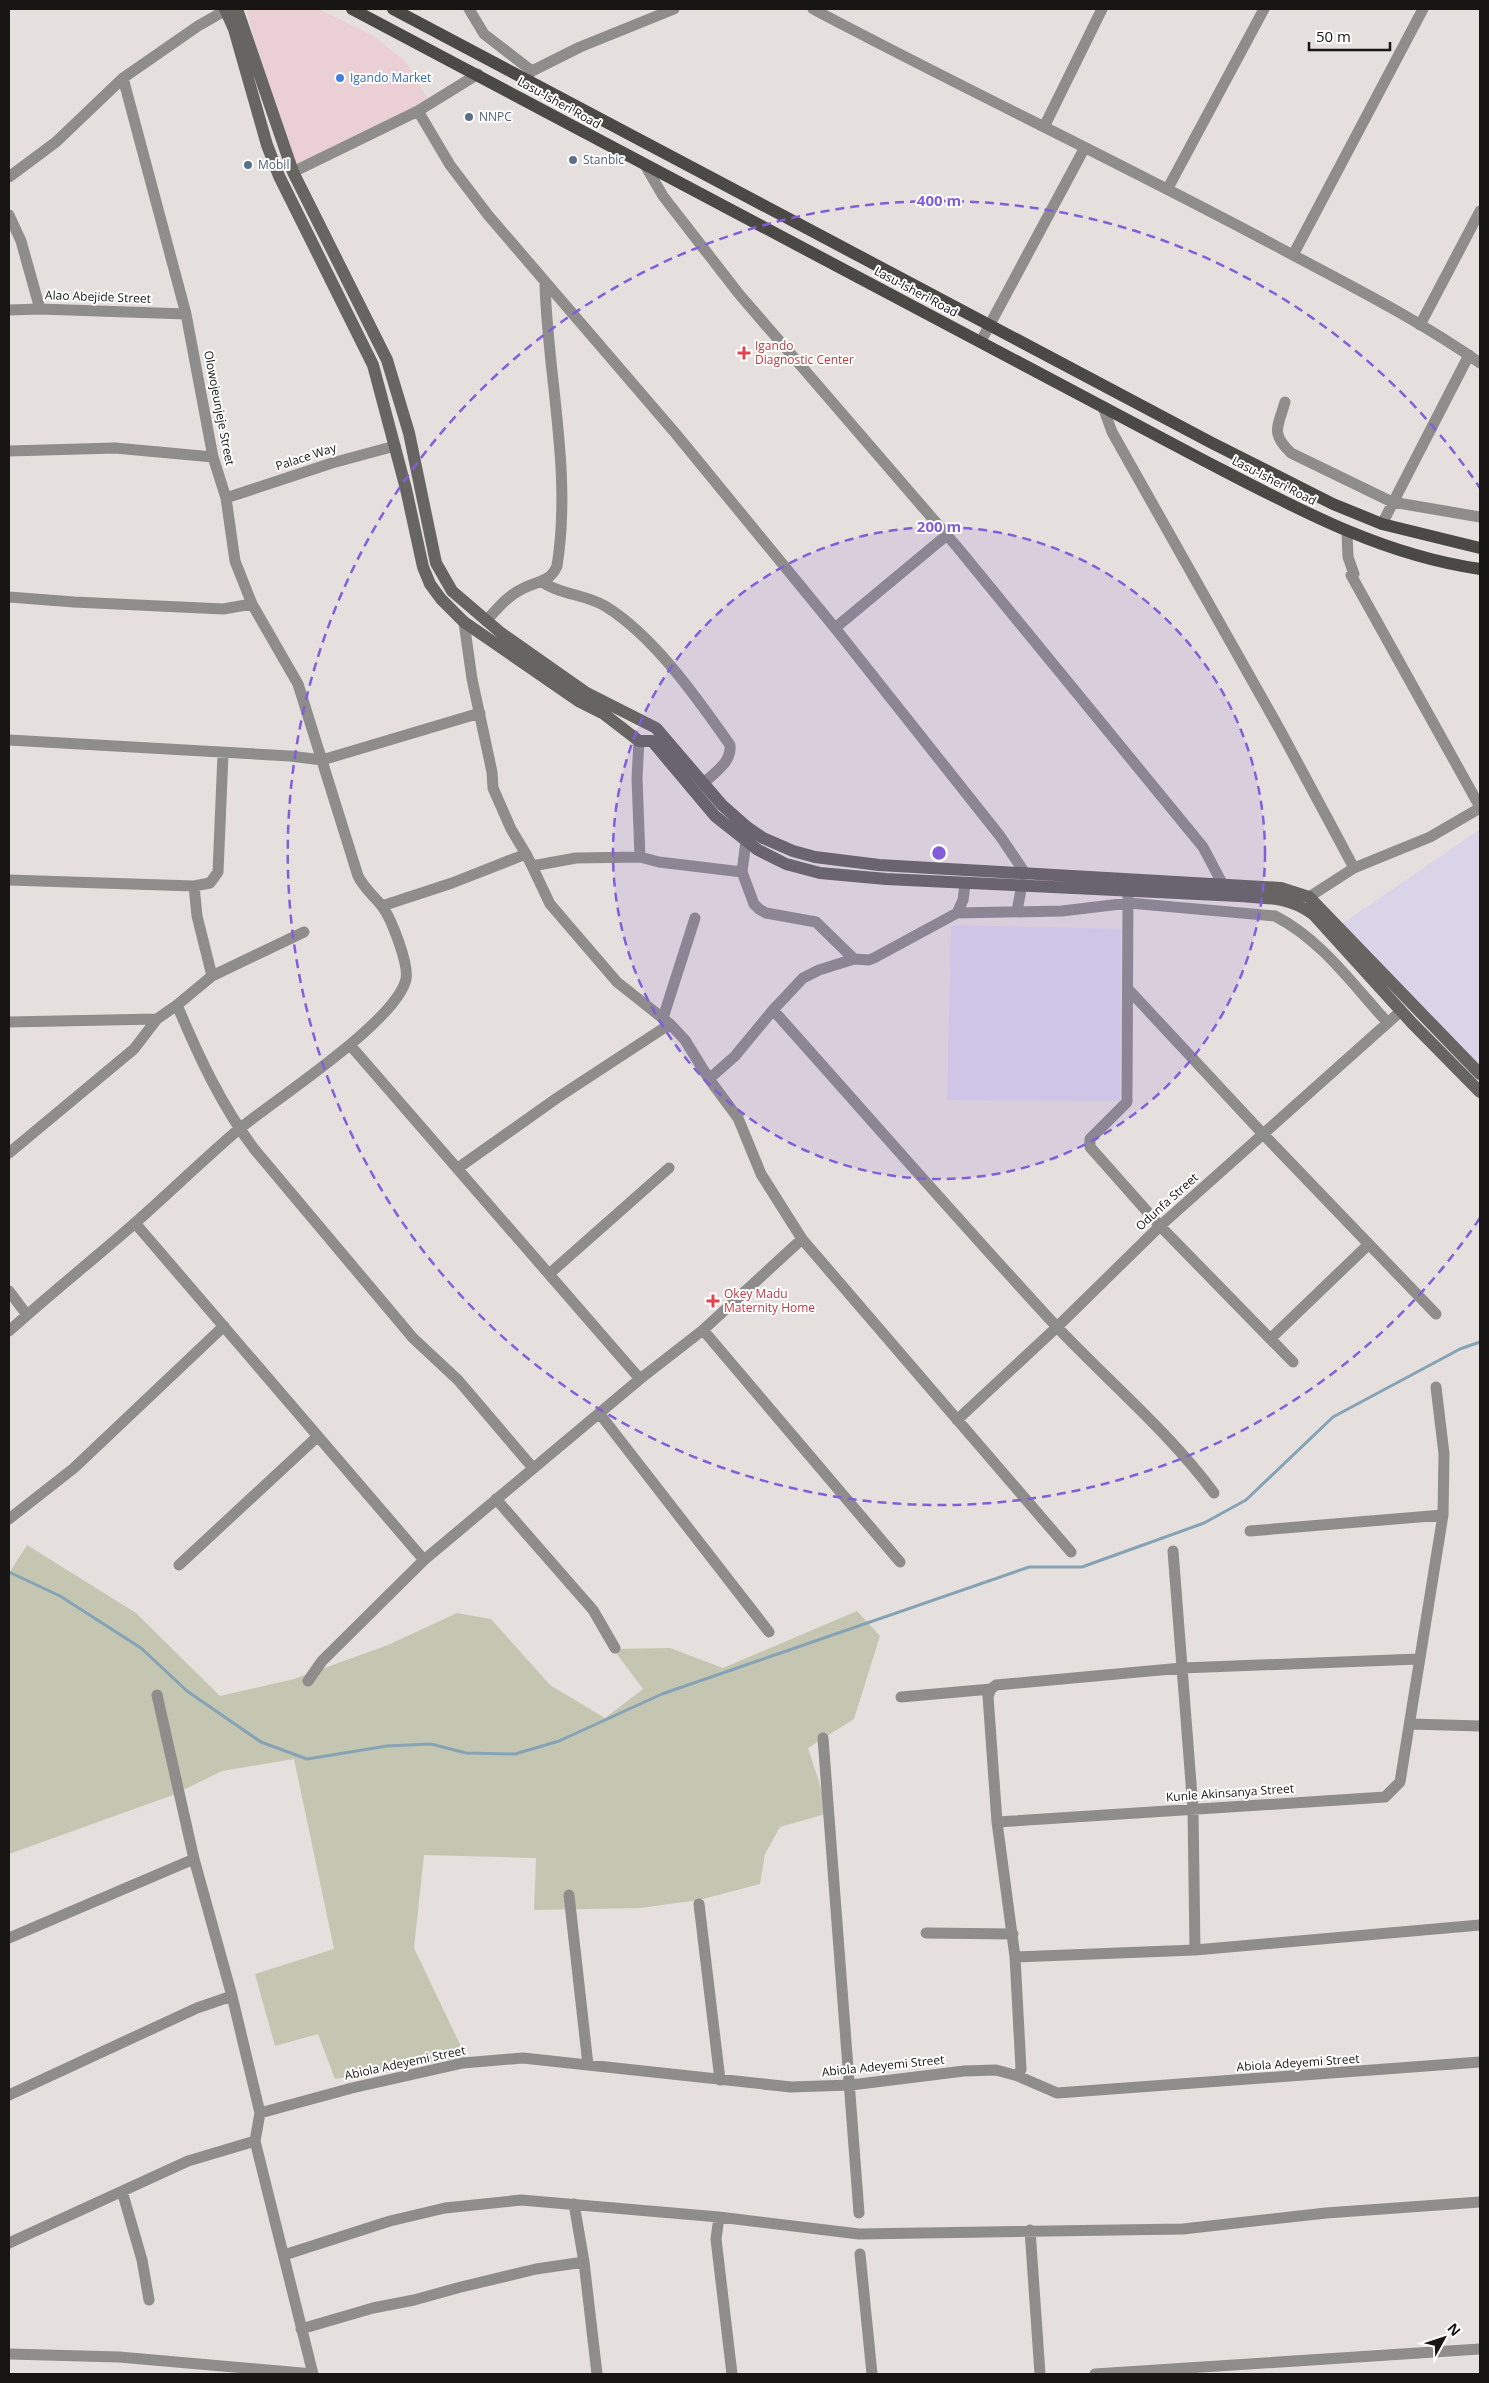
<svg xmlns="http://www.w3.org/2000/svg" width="1489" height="2383" viewBox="0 0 1489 2383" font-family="'Open Sans',sans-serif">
<rect width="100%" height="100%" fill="#e5e0dd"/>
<path fill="#ead0d4" d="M 246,9 L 319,9 L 374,36 L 406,62 L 430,103 L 294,167 L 269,94 Z"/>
<path fill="#dad4e9" d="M 1480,829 L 1480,1083 L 1435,1037 L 1336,928 Z
M 951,925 L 1121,929 L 1120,1101 L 947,1100 Z"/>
<path fill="#c4c6b2" d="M 27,1545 L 136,1613 L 220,1696 L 294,1679 L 388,1645 L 457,1613 L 491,1619 L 550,1685 L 605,1718 L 643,1689 L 613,1649 L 670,1648 L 723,1668 L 857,1611 L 880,1636 L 854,1719 L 808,1748 L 829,1813 L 780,1827 L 765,1854 L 760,1884 L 699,1900 L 640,1908 L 534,1910 L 536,1858 L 424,1855 L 414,1948 L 466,2057 L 335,2079 L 318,2034 L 275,2046 L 255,1974 L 334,1949 L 294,1759 L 222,1771 L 173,1795 L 9,1854 L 9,1573 Z"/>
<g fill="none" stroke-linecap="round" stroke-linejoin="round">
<path stroke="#86a3b6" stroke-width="3" d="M 9,1572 L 60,1596 L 141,1648 L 187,1691 L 261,1742 L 307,1759 L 387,1746 L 431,1744 L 466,1753 L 515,1754 L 559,1741 L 662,1694 L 1029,1567 L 1082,1567 L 1204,1523 L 1246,1500 L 1333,1417 L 1460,1349 L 1480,1342"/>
<path stroke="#8e8d8b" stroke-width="11" d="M 469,9 L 484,34 L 532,71
M 813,9 C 966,90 1123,164 1276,246 C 1345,283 1416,318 1480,363
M 524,79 L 532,71 L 580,47 L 674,9
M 418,111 L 450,165 L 488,215 L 676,434 L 835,628 L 1000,836 L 1025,873
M 1044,127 L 1102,9
M 645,165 L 663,196 L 739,294 L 958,548 L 1203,847 L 1222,883
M 293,172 L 418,111 L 478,74
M 9,177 L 56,142 L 123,78 L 198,26 L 226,10
M 1168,188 L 1264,9
M 9,215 L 21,241 L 40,309
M 1293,255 L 1423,9
M 9,310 L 40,309 L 186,314
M 1420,325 L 1480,211
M 981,341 L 1084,149
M 1285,402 C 1278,427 1270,433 1291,453 L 1392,502 L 1480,517
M 1103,407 L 1112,432 L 1280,730 L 1354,868
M 9,451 L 115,448 L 213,457
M 226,498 L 332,463 L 395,446
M 1382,524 L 1469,355
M 1347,532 L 1348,557 L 1354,574 L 1351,575 L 1480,807
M 542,582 C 561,595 585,594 605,606 C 654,636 697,698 730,745 C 732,762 715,772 704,783
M 9,597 L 74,602 L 223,609 L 252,604
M 486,621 C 497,609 507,596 522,589 C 536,581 550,583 557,566 C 572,473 548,378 545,285
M 464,622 L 472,679 L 492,772 L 493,788 L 511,829 L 526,854
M 835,628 L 947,535
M 9,740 L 290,756 L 322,760 L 480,713
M 639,741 L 637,778 L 640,857
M 746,841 L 742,872 L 754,904 L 759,909 L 766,913 L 816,922 L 854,959
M 532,866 L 550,904 L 617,982 L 670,1024 L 685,1040 L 709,1079
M 9,880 L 194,886 L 210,883 L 218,872 L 223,754
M 965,884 L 963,900 L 957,913 L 874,958 L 869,960 L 854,959 L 819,970 L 803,978 L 773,1010 L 735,1056 L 709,1079 L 738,1118 L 761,1174 L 802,1239 L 1071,1552
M 194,886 L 197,916 L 212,976
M 1128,892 L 1127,1102 L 1090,1139 L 1090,1147 L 1160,1226 L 1293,1362
M 1309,897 L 1354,868 L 1430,837 L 1480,808
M 382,906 L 452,883 L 526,854 L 532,866 L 576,858 L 640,857 L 659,862 L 742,872
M 1017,911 L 1022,884
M 957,913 L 1062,911 L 1129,903 L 1275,916 C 1322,940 1353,985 1388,1023
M 1128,989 L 1263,1134 L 1436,1314
M 177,1005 C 198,1055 222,1107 255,1150 L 413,1338 L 458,1380 L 533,1468
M 773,1010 C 867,1115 960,1222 1056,1326 C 1109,1382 1168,1431 1214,1493
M 663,1018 L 695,918
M 9,1022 L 157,1019
M 350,1045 L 640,1379
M 9,1153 L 134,1049 L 157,1019 L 177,1005 L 212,976 L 304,932
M 458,1168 L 557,1098 L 670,1024
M 135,1223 L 424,1560
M 549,1274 L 669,1168
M 9,1291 L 27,1315
M 703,1330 L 900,1562
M 9,1331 C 50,1294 93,1260 135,1223 C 170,1192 204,1159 239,1129 C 276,1099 397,1021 406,979 C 409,964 391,917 381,905 C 373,895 364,888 358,876 L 298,684 L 252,604 L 235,561 L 226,498 L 213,457 L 186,314 L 123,78
M 1270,1339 L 1369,1244
M 599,1413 L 769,1632
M 957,1420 L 1057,1327 L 1160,1226 L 1401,1011
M 496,1499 L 593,1610 L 615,1648
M 9,1519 L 74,1468 L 224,1326
M 1250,1531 L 1443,1515
M 1173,1551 L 1193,1809 L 1195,1950
M 179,1565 L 317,1437
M 308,1681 L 322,1661 L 424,1560 L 640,1379 L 703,1330 L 802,1239
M 991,1689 L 988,1696 L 997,1822 L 1015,1957 L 1021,2069 L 1018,2076
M 157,1695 L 194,1859 L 232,1996 L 260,2113 L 255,2141 L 313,2374
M 901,1697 L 991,1689 L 996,1685 L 1182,1668 L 1419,1659
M 1411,1724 L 1480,1726
M 823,1738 L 859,2213
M 997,1822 L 1385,1797 L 1400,1782 L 1443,1515 L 1444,1454 L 1436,1387
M 569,1895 L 588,2065
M 699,1904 L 720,2080
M 926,1933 L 1013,1934
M 9,1938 L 194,1859
M 1015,1957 L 1195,1950 L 1480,1925
M 9,2095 L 197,2008 L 232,1996
M 260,2113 L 352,2088 L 463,2063 L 523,2058 L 791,2087 L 851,2085 L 964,2071 L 996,2070 L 1018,2076 L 1057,2093 L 1480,2062
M 122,2191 L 142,2260 L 149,2300
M 574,2204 L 584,2262 L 597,2374
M 719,2217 L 716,2239 L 732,2374
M 1030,2230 L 1040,2374
M 9,2243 L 188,2161 L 255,2141
M 860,2254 L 872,2374
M 284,2255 L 390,2221 L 445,2208 L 521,2200 L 719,2217 L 859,2234 L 1183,2229 L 1326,2213 L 1480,2202
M 301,2329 L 373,2308 L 414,2300 L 461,2287 L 536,2269 L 584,2262
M 9,2354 L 119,2357 L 313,2374
M 1095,2374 L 1480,2349"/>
<path stroke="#676562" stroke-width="12" d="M 225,9 L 234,29 L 267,145 L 279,176 L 373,365 L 406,489 L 423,567 L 430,584 L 441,599 L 464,622 L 580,702 L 604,714 L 639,741 L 652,741 L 715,816 L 758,850 L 786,864 L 820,873 L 886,879 L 1239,896 C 1268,898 1289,897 1313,914 L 1412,1023 L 1480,1092
M 237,9 L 293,172 L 387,360 L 409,433 L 436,563 L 452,591 L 501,633 L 585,692 L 656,728 L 722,805 L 747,827 L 763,838 L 793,851 L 815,857 L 879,865 L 1281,888 L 1309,897 L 1480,1074"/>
<path stroke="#4b4946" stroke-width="12" d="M 352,9 L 1203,460 C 1292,506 1380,555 1480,569
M 393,9 L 1212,443 L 1333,504 L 1382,524 L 1480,548"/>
</g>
<circle cx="939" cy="853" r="326" fill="#825ed9" fill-opacity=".12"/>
<g fill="none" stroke="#825ed9" stroke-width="2.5" stroke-dasharray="9 6">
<circle cx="939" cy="853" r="326"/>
<path d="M1480 1218A652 652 0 1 1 1480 488"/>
</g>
<circle fill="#3f7fe0" stroke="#fff" stroke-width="2" cx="340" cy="78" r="5"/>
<g fill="#5c6f8a" stroke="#fff" stroke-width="2">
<circle cx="469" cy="117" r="5"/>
<circle cx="573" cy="160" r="5"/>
<circle cx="248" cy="165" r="5"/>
</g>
<g fill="#e0444e" stroke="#fff" stroke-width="2">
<path d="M741.5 345.5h5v5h5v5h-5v5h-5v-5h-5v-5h5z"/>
<path d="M710.5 1293.5h5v5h5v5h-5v5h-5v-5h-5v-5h5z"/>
</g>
<g text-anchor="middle" stroke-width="4" stroke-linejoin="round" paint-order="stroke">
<g font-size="12" fill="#366cbe" stroke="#fff" text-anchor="start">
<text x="350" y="82">Igando Market</text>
</g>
<g font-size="12" fill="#181615" stroke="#fff">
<text transform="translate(559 103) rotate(29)" y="4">Lasu-Isheri Road</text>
<text transform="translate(916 292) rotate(28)" y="4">Lasu-Isheri Road</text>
<text transform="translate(98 297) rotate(2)" y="4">Alao Abejide Street</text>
<text transform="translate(219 408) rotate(79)" y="4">Olowojeunjeje Street</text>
<text transform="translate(306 457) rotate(-18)" y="4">Palace Way</text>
<text transform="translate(1274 481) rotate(27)" y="4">Lasu-Isheri Road</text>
<text transform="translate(1167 1202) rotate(-42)" y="4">Odunfa Street</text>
<text transform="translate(1230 1793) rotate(-4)" y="4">Kunle Akinsanya Street</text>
<text transform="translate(405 2063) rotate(-12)" y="4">Abiola Adeyemi Street</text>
<text transform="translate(1298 2063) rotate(-4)" y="4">Abiola Adeyemi Street</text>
<text transform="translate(883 2066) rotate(-6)" y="4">Abiola Adeyemi Street</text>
</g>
<g font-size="12" fill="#4e5e75" stroke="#fff" text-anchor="start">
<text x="479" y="121">NNPC</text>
<text x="583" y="164">Stanbic</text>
<text x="258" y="169">Mobil</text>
</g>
<g font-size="12" fill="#be3a42" stroke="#fff" text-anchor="start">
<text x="755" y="350">Igando<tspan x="755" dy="14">Diagnostic Center</tspan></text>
<text x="724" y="1298">Okey Madu<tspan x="724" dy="14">Maternity Home</tspan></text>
</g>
</g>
<circle cx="939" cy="853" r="8" fill="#825ed9" stroke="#fff" stroke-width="2.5"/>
<g font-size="15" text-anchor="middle" font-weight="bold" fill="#825ed9" stroke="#fff" stroke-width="4" stroke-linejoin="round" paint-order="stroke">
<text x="939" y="206">400 m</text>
<text x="939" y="532">200 m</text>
</g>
<rect width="1489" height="2383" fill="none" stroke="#181615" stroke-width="20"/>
<g transform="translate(1444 2338) rotate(50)" stroke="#ffffff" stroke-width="4" paint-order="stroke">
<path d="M0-4L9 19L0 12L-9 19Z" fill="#181615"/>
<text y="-8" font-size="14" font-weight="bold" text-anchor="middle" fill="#181615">N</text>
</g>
<path d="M1309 42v8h81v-8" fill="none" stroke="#181615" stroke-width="2.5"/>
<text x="1316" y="42" font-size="15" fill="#181615" stroke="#ffffff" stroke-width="4" paint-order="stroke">50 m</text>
</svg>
